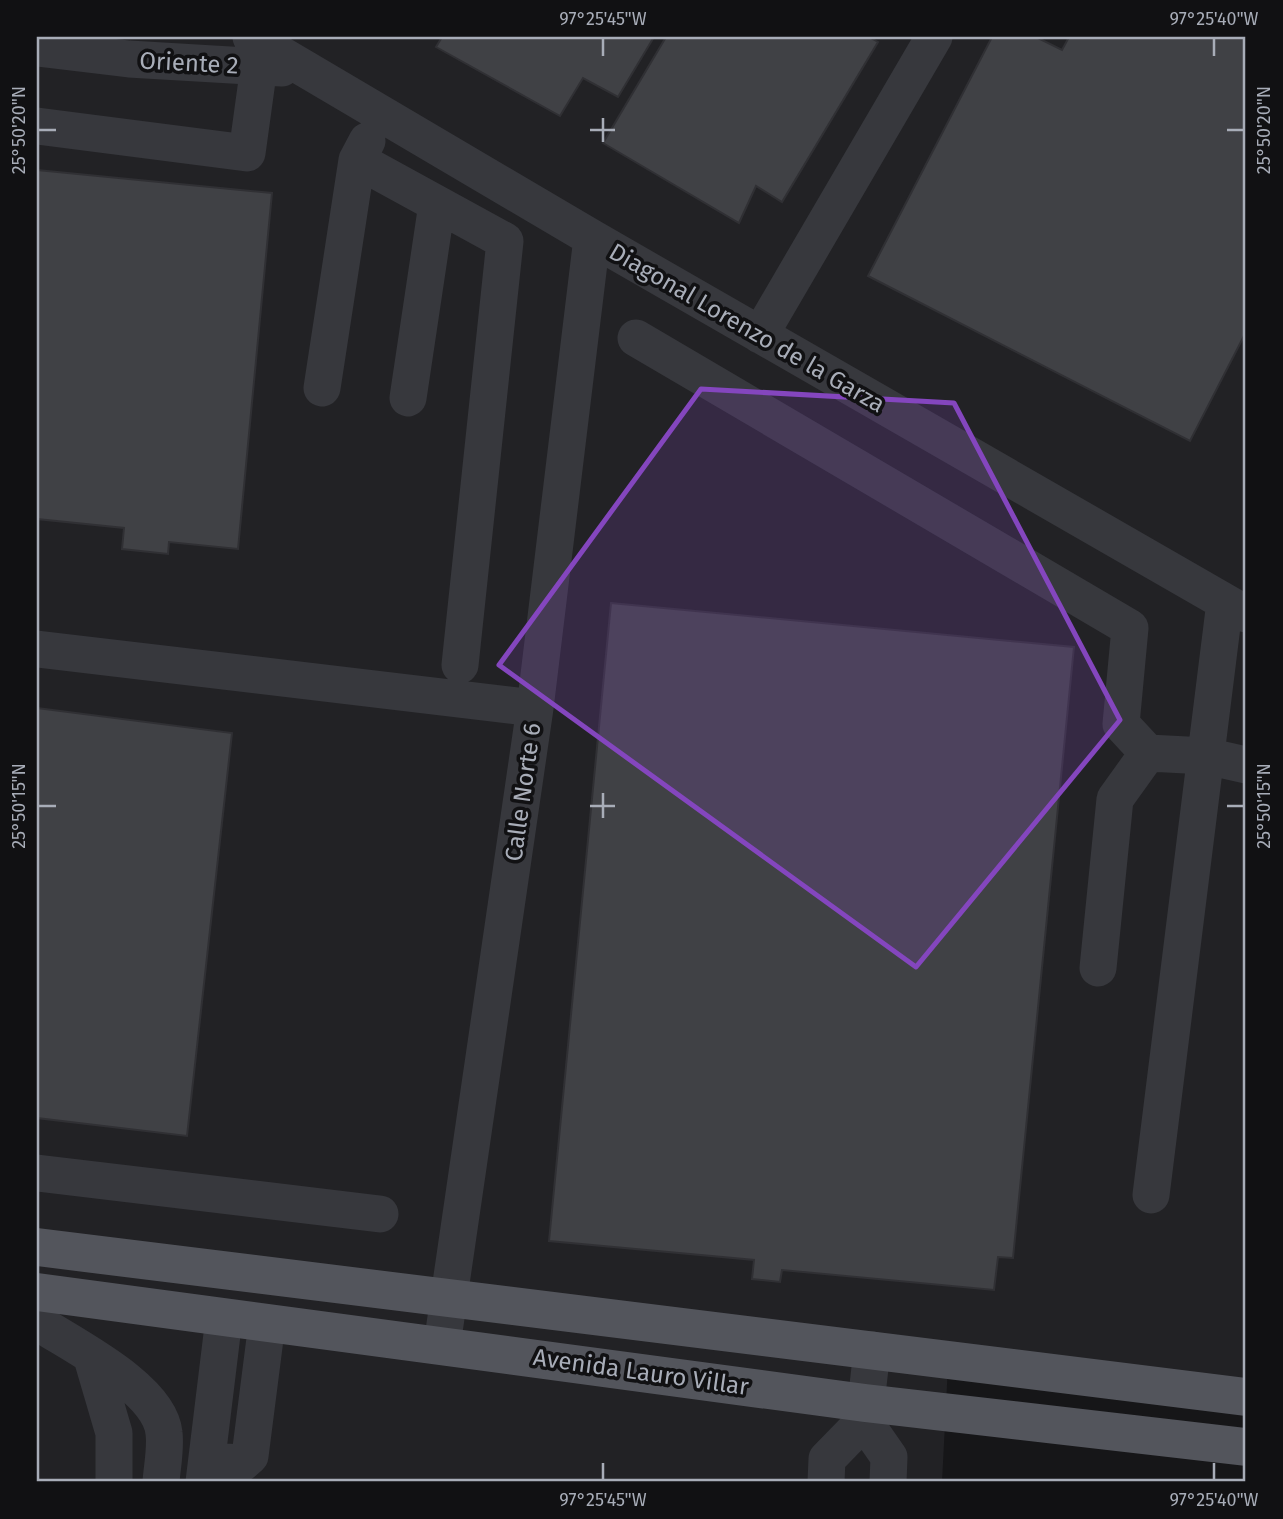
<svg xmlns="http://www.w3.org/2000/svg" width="1283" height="1519" viewBox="0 0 1283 1519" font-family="'Fira Sans',sans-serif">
<rect width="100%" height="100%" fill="#161618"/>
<path fill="#222225" d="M 37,37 L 1246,37 L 1246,1379 L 949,1346 L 942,1482 L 37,1482 Z"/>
<path fill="#404145" stroke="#303034" stroke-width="2" d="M 442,37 L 654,37 L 618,97 L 583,78 L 560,116 L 436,47 Z
M 666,37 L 869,37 L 878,42 L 782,202 L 756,186 L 739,223 L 603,143 Z
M 992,37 L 1036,37 L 1062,50 L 1069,37 L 1246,37 L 1246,332 L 1190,441 L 868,276 Z
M 37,170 L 272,193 L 238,549 L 169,542 L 168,554 L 122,549 L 124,528 L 37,519 Z
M 611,603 L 1074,647 L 1013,1258 L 998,1257 L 994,1290 L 782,1270 L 780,1282 L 752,1279 L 754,1260 L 549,1241 Z
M 37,708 L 232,733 L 187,1136 L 37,1118 Z"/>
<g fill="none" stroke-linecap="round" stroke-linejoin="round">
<path stroke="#37383d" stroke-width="37" d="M 251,37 L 592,238 L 1246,614
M 37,48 L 129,59 L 282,68
M 37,126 L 247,153 L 259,66
M 357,160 L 505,241 L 460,665
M 760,335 L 934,37
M 636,338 L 1130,628 L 1121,724 L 1148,753 L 1206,756 L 1246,765
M 322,388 L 357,160 L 367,141
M 408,398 L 437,204
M 37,649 L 535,708
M 1098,968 L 1115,799 L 1148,753
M 37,1173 L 380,1214
M 1151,1195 L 1225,602
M 37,1322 C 72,1345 160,1388 164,1433 C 166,1449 162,1467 161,1482
M 442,1345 L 535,708 L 592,238
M 92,1358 L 114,1433 L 114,1482
M 864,1421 L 889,1457 L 888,1482
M 207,1461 L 242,1463 L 250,1456 L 267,1323
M 204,1482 L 224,1318
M 826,1482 L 827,1459 L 864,1421 L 872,1350"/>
<path stroke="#53555c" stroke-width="38" d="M 37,1247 L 1246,1397
M 37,1292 L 865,1403 L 1246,1447"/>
</g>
<path fill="#8446be" fill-opacity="0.2" stroke="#8446be" stroke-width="5" stroke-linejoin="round" d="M 701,389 L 954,403 L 1120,720 L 916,967 L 499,665 Z"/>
<path fill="none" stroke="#a8adb8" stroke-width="2.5" d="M 603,38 L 603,56M 1214,38 L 1214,56M 603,118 L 603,142M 38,130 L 56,130M 590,130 L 615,130M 1227,130 L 1244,130M 603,793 L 603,818M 38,806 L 56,806M 590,806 L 615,806M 1227,806 L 1244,806M 603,1463 L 603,1480M 1214,1463 L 1214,1480"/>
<g text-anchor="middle" stroke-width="7" stroke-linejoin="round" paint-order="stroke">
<g font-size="24" fill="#a8adb8" stroke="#111113">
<text transform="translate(189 63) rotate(3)" y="8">Oriente 2</text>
<text transform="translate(747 328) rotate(30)" y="8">Diagonal Lorenzo de la Garza</text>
<text transform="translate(523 792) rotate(-82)" y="8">Calle Norte 6</text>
<text transform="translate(641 1372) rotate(8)" y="8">Avenida Lauro Villar</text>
</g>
</g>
<rect width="1283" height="1519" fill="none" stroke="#111113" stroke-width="77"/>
<rect x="38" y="38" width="1206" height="1442" fill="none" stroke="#a8adb8" stroke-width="2.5"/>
<g font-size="18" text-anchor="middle" fill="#a8adb8">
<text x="603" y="25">97°25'45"W</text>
<text x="1214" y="25">97°25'40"W</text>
<text transform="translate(19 130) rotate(-90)" y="6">25°50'20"N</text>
<text transform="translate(1264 130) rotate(-90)" y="6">25°50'20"N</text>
<text transform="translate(19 806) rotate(-90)" y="6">25°50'15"N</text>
<text transform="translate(1264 806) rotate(-90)" y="6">25°50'15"N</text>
<text x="603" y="1506">97°25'45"W</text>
<text x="1214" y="1506">97°25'40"W</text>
</g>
</svg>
